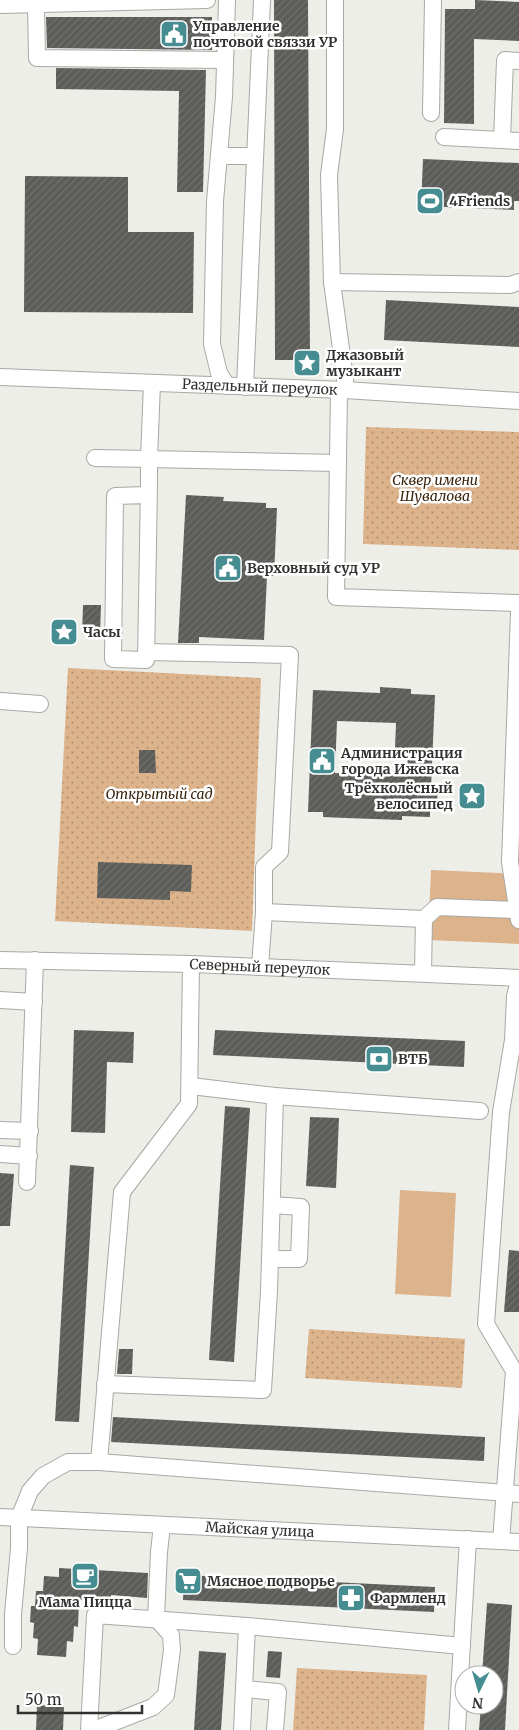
<svg xmlns="http://www.w3.org/2000/svg" width="519" height="1730" viewBox="0 0 519 1730" font-family="Merriweather,serif">
<defs>
<pattern id="park-dots" width="8" height="8" patternUnits="userSpaceOnUse" patternTransform="scale(1.25)"><rect width="8" height="8" fill="#dcb38b"/><path d="M2 2h.1M6 6h.1" fill="none" stroke="#b39272" stroke-width="1.8" stroke-linecap="round"/></pattern>
<pattern id="building-hatch" width="6" height="6" patternUnits="userSpaceOnUse" patternTransform="scale(1.25)"><rect width="6" height="6" fill="#5c5d59"/><path d="M-1 1l2-2M0 6l6-6M5 7l2-2" fill="none" stroke="#70716e"/></pattern>
</defs>
<rect width="100%" height="100%" fill="#eeeee9"/>
<path fill="#dcb38b" d="M 431,870 L 519,874 L 519,944 L 428,940 Z
M 400,1190 L 456,1193 L 451,1297 L 395,1294 Z"/>
<path fill="url(#park-dots)" d="M 366,427 L 519,432 L 519,550 L 363,544 Z
M 68,668 L 261,678 L 252,931 L 55,921 Z
M 309,1329 L 465,1339 L 462,1388 L 305,1378 Z
M 297,1668 L 427,1675 L 424,1730 L 293,1730 Z"/>
<path fill="url(#building-hatch)" fill-rule="evenodd" d="M 274,0 L 308,0 L 310,360 L 275,360 Z
M 475,0 L 519,2 L 519,41 L 474,39 L 474,124 L 444,123 L 445,9 L 475,9 Z
M 46,17 L 212,17 L 212,50 L 47,48 Z
M 56,68 L 206,70 L 203,192 L 177,192 L 179,91 L 56,89 Z
M 423,159 L 519,163 L 519,201 L 514,201 L 514,210 L 421,206 Z
M 25,176 L 128,177 L 128,232 L 194,232 L 193,313 L 24,312 Z
M 386,300 L 519,307 L 519,347 L 384,340 Z
M 186,495 L 224,497 L 223,501 L 266,503 L 266,508 L 277,508 L 274,576 L 267,576 L 264,640 L 199,637 L 199,643 L 178,643 Z
M 83,605 L 101,605 L 100,635 L 82,634 Z
M 380,687 L 411,689 L 411,694 L 435,695 L 431,788 L 438,788 L 437,801 L 430,801 L 430,817 L 402,816 L 402,820 L 346,818 L 323,817 L 323,812 L 308,812 L 313,690 L 380,693 ZM 337,721 L 396,723 L 395,748 L 408,749 L 407,776 L 335,773 Z
M 139,750 L 155,750 L 156,773 L 139,773 Z
M 98,862 L 192,865 L 191,892 L 170,891 L 170,900 L 97,898 Z
M 74,1030 L 134,1032 L 133,1063 L 107,1062 L 105,1133 L 71,1132 Z
M 215,1030 L 465,1041 L 464,1067 L 213,1055 Z
M 225,1106 L 250,1108 L 234,1362 L 209,1360 Z
M 310,1117 L 339,1118 L 336,1188 L 306,1186 Z
M 70,1165 L 94,1167 L 79,1422 L 55,1421 Z
M 0,1173 L 14,1174 L 10,1226 L 0,1226 Z
M 509,1250 L 519,1251 L 519,1312 L 504,1312 Z
M 119,1349 L 133,1349 L 132,1374 L 117,1374 Z
M 113,1417 L 485,1437 L 484,1461 L 111,1442 Z
M 59,1568 L 148,1573 L 147,1598 L 111,1595 L 111,1601 L 79,1600 L 78,1627 L 74,1626 L 73,1642 L 67,1641 L 66,1657 L 37,1655 L 38,1639 L 33,1638 L 34,1623 L 30,1622 L 31,1606 L 35,1606 L 36,1591 L 43,1591 L 44,1576 L 59,1577 Z
M 184,1575 L 435,1587 L 434,1612 L 183,1600 Z
M 487,1603 L 512,1605 L 505,1730 L 479,1730 L 481,1705 L 494,1705 L 494,1675 L 482,1675 Z
M 199,1651 L 226,1653 L 221,1730 L 194,1730 Z
M 268,1651 L 282,1652 L 280,1678 L 266,1677 Z
M 37,1705 L 64,1707 L 63,1730 L 36,1730 Z"/>
<g fill="none" stroke-linecap="round" stroke-linejoin="round">
<defs>
<g id="minor">
<path d="M 335,0 L 335,129 L 329,175 L 332,282 L 345,378 L 345,390"/>
<path d="M 36,4 L 37,58 L 225,60"/>
<path d="M 0,5 L 207,0"/>
<path d="M 431,113 L 433,0"/>
<path d="M 444,137 L 519,141"/>
<path d="M 502,140 L 505,60 L 519,61"/>
<path d="M 219,156 L 255,156"/>
<path d="M 332,282 L 510,285 L 519,282"/>
<path id="s1" d="M 0,377 L 345,390 L 519,401"/>
<path d="M 152,383 L 149,459 L 337,463"/>
<path d="M 227,386 L 219,373 L 212,344 L 215,201 L 224,97 L 227,0"/>
<path d="M 245,387 L 262,0"/>
<path d="M 339,390 L 336,597 L 519,603"/>
<path d="M 95,458 L 149,459 L 149,485 L 146,660 L 113,659 L 115,496 L 148,495"/>
<path d="M 519,612 L 510,862 L 519,920"/>
<path d="M 146,652 L 290,655 L 280,852 L 264,867 L 264,912 L 260,967"/>
<path d="M 1,701 L 40,704"/>
<path d="M 264,912 L 424,919 L 437,907 L 518,910"/>
<path id="s2" d="M 0,960 L 191,964 L 519,978"/>
<path d="M 423,973 L 424,919"/>
<path d="M 0,1000 L 34,1002"/>
<path d="M 191,1086 L 275,1096 L 480,1111"/>
<path d="M 0,1130 L 30,1131"/>
<path d="M 0,1154 L 29,1156"/>
<path d="M 27,1182 L 35,960"/>
<path d="M 270,1259 L 299,1259 L 301,1207 L 272,1205"/>
<path d="M 105,1384 L 263,1390 L 269,1291 L 275,1096"/>
<path d="M 99,1462 L 519,1494"/>
<path id="s3" d="M 0,1517 L 519,1542"/>
<path d="M 501,1541 L 514,1371 L 486,1324 L 501,1112 L 513,1040 L 515,996 L 519,982"/>
<path d="M 13,1646 L 13,1614 L 19,1548 L 19,1518 L 30,1491 L 43,1476 L 68,1462 L 99,1462 L 122,1192 L 189,1104 L 191,964"/>
<path d="M 244,1689 L 278,1692 L 275,1730"/>
<path d="M 89,1730 L 95,1615 L 247,1626 L 462,1646"/>
<path d="M 94,1730 L 153,1707 L 166,1695 L 172,1650 L 171,1635 L 156,1618 L 159,1552 L 162,1525"/>
<path d="M 242,1730 L 247,1626"/>
<path d="M 457,1730 L 468,1539"/>
</g>
</defs>
<use href="#minor" stroke="#a8a8a4" stroke-width="18"/>
<use href="#minor" stroke="#fff" stroke-width="16"/>
</g>
<defs>
<symbol id="civic-square" viewBox="-11 -11 22 22"><rect x="-9" y="-9" width="18" height="18" rx="4" fill="#458d90" stroke="#fff"/><path d="M-.6-6.5H3V-4.5H.6V-3L4-1V1h2V6H-6V1h2V-1L-.6-3ZM-1.2 2.5V6h2.4V2.5Z" fill="#fff"/></symbol>
<symbol id="stadium-square" viewBox="-11 -11 22 22"><rect x="-9" y="-9" width="18" height="18" rx="4" fill="#458d90" stroke="#fff"/><path d="M0-5a6.5 5 0 1 0 0 10a6.5 5 0 1 0 0-10ZM-3.5-1.8h7v3.6h-7Z" fill="#fff"/></symbol>
<symbol id="sight-square" viewBox="-11 -11 22 22"><rect x="-9" y="-9" width="18" height="18" rx="4" fill="#458d90" stroke="#fff"/><path d="M0-6L1.8-2.2L6-1.7L2.9 1.2L3.7 5.4L0 3.3L-3.7 5.4L-2.9 1.2L-6-1.7L-1.8-2.2Z" fill="#fff"/></symbol>
<symbol id="bank-square" viewBox="-11 -11 22 22"><rect x="-9" y="-9" width="18" height="18" rx="4" fill="#458d90" stroke="#fff"/><path d="M-6-4H6V4H-6ZM0-2.3a2.3 2.3 0 1 0 0 4.6a2.3 2.3 0 1 0 0-4.6Z" fill="#fff"/></symbol>
<symbol id="cafe-square" viewBox="-11 -11 22 22"><rect x="-9" y="-9" width="18" height="18" rx="4" fill="#458d90" stroke="#fff"/><path d="M-5.5-4.5H6V0H3Q3 3.5 0 3.5H-2.5Q-5.5 3.5-5.5 0ZM3-3.2v2h1.7v-2ZM-6 4.5H4V6H-6Z" fill="#fff"/></symbol>
<symbol id="supermarket-square" viewBox="-11 -11 22 22"><rect x="-9" y="-9" width="18" height="18" rx="4" fill="#458d90" stroke="#fff"/><path d="M-6-5.5h2.5l.6 2H6L4.5 2H-2.5L-4.4-4H-6ZM-1.5 3.2a1.3 1.3 0 1 0 .1 0ZM3 3.2a1.3 1.3 0 1 0 .1 0Z" fill="#fff"/></symbol>
<symbol id="pharmacy-square" viewBox="-11 -11 22 22"><rect x="-9" y="-9" width="18" height="18" rx="4" fill="#458d90" stroke="#fff"/><path d="M-2-6h4v4h4v4h-4v4h-4v-4h-4v-4h4Z" fill="#fff"/></symbol>
</defs>
<g fill-rule="evenodd">
<use href="#civic-square" x="158" y="18" width="32" height="32"/>
<use href="#stadium-square" x="414" y="185" width="32" height="32"/>
<use href="#sight-square" x="291" y="347" width="32" height="32"/>
<use href="#civic-square" x="212" y="552" width="32" height="32"/>
<use href="#sight-square" x="48" y="616" width="32" height="32"/>
<use href="#civic-square" x="306" y="745" width="32" height="32"/>
<use href="#sight-square" x="456" y="780" width="32" height="32"/>
<use href="#bank-square" x="363" y="1043" width="32" height="32"/>
<use href="#cafe-square" x="69" y="1560" width="32" height="32"/>
<use href="#supermarket-square" x="172" y="1565" width="32" height="32"/>
<use href="#pharmacy-square" x="335" y="1582" width="32" height="32"/>
</g>
<g text-anchor="middle" stroke-width="5" stroke-linejoin="round" paint-order="stroke">
<g font-size="14" font-weight="bold" fill="#31312f" stroke="#fff" text-anchor="start">
<text x="193" y="31">Управление<tspan x="193" dy="16">почтовой связзи УР</tspan></text>
<text x="449" y="206">4Friends</text>
<text x="326" y="360">Джазовый<tspan x="326" dy="16">музыкант</tspan></text>
<text x="247" y="573">Верховный суд УР</text>
<text x="83" y="637">Часы</text>
<text x="341" y="758">Администрация<tspan x="341" dy="16">города Ижевска</tspan></text>
<text x="453" y="793" text-anchor="end">Трёхколёсный<tspan x="453" dy="16">велосипед</tspan></text>
<text x="398" y="1064">ВТБ</text>
<text x="207" y="1586">Мясное подворье</text>
<text x="370" y="1603">Фармленд</text>
<text x="85" y="1607" text-anchor="middle">Мама Пицца</text>
</g>
<g font-size="14" fill="#31312f" stroke="#fff">
<text dy="5" stroke="none"><textPath href="#s1" startOffset="260">Раздельный переулок</textPath></text>
<text dy="5" stroke="none"><textPath href="#s2" startOffset="260">Северный переулок</textPath></text>
<text dy="5" stroke="none"><textPath href="#s3" startOffset="260">Майская улица</textPath></text>
</g>
<g font-size="14" font-style="italic" fill="#39240e" stroke="#fff">
<text x="435" y="485">Сквер имени<tspan x="435" dy="16">Шувалова</tspan></text>
<text x="159" y="799">Открытый сад</text>
</g>
</g>
<g transform="translate(479 1690) rotate(185)"><circle r="24" fill="#ffffff" stroke="#adadac"/>
<path d="M0-4L9 19L0 12L-9 19Z" fill="#458d90"/>
<text y="-8" font-size="14" font-weight="bold" text-anchor="middle" fill="#31312f">N</text>
</g>
<path d="M18 1705v8h124v-8" fill="none" stroke="#31312f" stroke-width="2.5"/>
<text x="25" y="1705" font-size="15" fill="#31312f" stroke="#ffffff" stroke-width="4" paint-order="stroke">50 m</text>
</svg>
